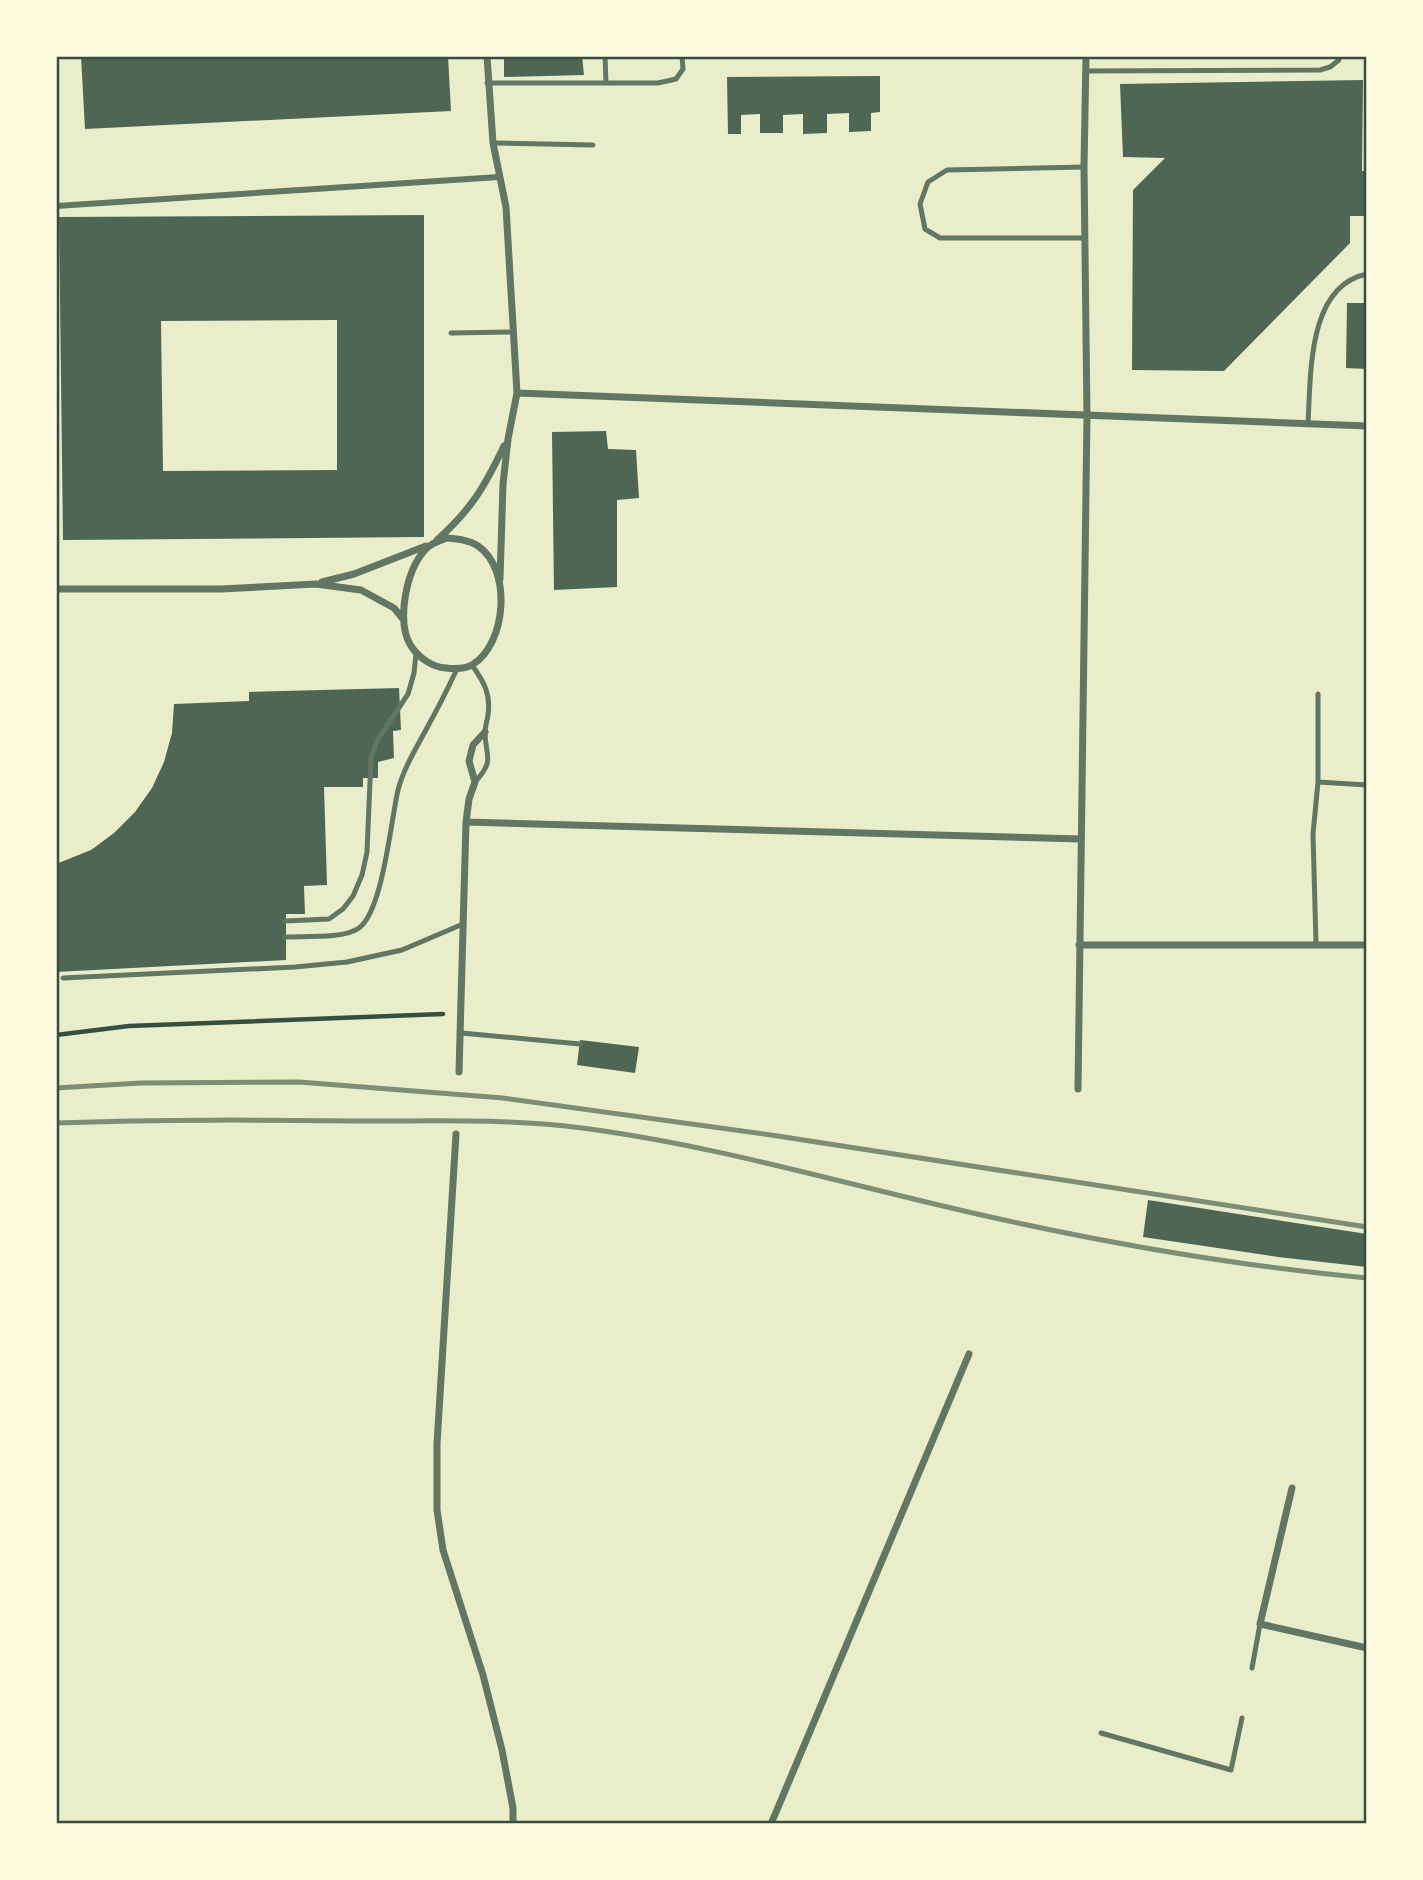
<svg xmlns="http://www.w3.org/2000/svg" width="1423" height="1880" viewBox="0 0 1423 1880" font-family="Mulish,sans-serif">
<rect width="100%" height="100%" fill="#e9edc9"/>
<path fill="#4f6655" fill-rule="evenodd" d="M 81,56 L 448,56 L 451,111 L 85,129 Z
M 504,56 L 582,56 L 584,75 L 504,77 Z
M 880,76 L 880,112 L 871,113 L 871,131 L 849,132 L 849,113 L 827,114 L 827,133 L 803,134 L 803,114 L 783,115 L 783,133 L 760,133 L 760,114 L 741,115 L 741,134 L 728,134 L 727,77 Z
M 1363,80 L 1362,171 L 1367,171 L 1367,216 L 1350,216 L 1350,243 L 1224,371 L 1132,370 L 1133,190 L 1165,158 L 1123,157 L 1120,84 Z
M 424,215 L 424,537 L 63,540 L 59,217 ZM 337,320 L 337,470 L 163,471 L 161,321 Z
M 1347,303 L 1367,303 L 1367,369 L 1346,368 Z
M 606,431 L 608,449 L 636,450 L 639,498 L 617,500 L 617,587 L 554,590 L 552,432 Z
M 399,688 L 401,730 L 393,731 L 394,758 L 378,762 L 378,778 L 363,778 L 363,787 L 324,787 L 327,885 L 304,886 L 305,914 L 286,914 L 286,960 L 56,972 L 56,864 L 91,850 L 114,833 L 135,812 L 152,788 L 164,762 L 172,733 L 174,704 L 249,701 L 249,692 Z
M 580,1040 L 639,1047 L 635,1073 L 577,1065 Z
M 1148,1200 L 1367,1234 L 1367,1267 L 1278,1257 L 1143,1237 Z"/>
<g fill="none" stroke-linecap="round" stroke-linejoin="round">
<path stroke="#344e41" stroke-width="4.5" d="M 56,1035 L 129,1026 L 443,1014"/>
<path stroke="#617663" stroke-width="5" d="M 1086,71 L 1320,70 L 1330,67 L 1339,60 L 1339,56
M 487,83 L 606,83 L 605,56
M 606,83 L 658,83 L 676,79 L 683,69 L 682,56
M 493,143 L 593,145
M 1084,167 L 947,170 L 928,182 L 920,204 L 925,229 L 940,238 L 1085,238
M 451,333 L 514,332
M 1308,423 C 1311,375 1307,286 1367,274
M 472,665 C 484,682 491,694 488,715 C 487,721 485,727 485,732 C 485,757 496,759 475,782
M 1318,782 L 1318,694
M 285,921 L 329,919 L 343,909 L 353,896 L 362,875 L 367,852 L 371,758 L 377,741 L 408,694 L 414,673 L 416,654
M 285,937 C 305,936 344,939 359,928 C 383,910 391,820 398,790 C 404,767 417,747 428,726 C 438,708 448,688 457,669
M 1316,943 L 1313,834 L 1318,782 L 1367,785
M 63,978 L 295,967 L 347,962 L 402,950 L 463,924
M 461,1033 L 580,1044
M 1252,1668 L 1260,1624
M 1101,1733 L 1231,1770 L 1242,1718"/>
<path stroke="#617663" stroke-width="6" d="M 56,206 L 499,177"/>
<path stroke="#617663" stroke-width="7" d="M 487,56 L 493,143 L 506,207 L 517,393 L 508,439 L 503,484 L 500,579
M 517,393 L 1367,426
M 447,538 C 458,539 469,540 478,546 C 512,569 507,644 472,665 C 465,669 455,669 446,668 C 432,667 419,658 411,646 C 396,622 406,572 424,551 C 431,543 439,541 447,538 Z
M 437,540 C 471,510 485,486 504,446
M 322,582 L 354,574 L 426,546
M 56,589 L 221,589 L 316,584 L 361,590 L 394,608 L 403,619
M 466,822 L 1081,839
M 1079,945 L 1367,945
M 459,1072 L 466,822 L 469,799 L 475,782 L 469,761 L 473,745 L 485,732
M 1078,1089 L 1087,416 L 1084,167 L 1086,56
M 456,1134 L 437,1444 L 437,1510 L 443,1550 L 483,1675 L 502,1750 L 513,1808 L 513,1824
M 1292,1488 L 1260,1624 L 1367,1648
M 771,1824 L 969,1354"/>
<path stroke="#7c8e77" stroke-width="5" d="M 56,1088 L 141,1083 L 299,1082 L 503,1098 L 771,1135 L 1367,1227
M 56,1123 C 163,1119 269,1120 376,1121 C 444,1121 515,1119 582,1128 C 720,1146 851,1186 986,1216 C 1111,1244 1239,1266 1367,1278"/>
</g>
<rect width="1423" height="1880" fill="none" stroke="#fefae0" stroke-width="116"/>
<rect x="58" y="58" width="1307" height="1764" fill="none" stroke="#344e41" stroke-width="2.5"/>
</svg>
